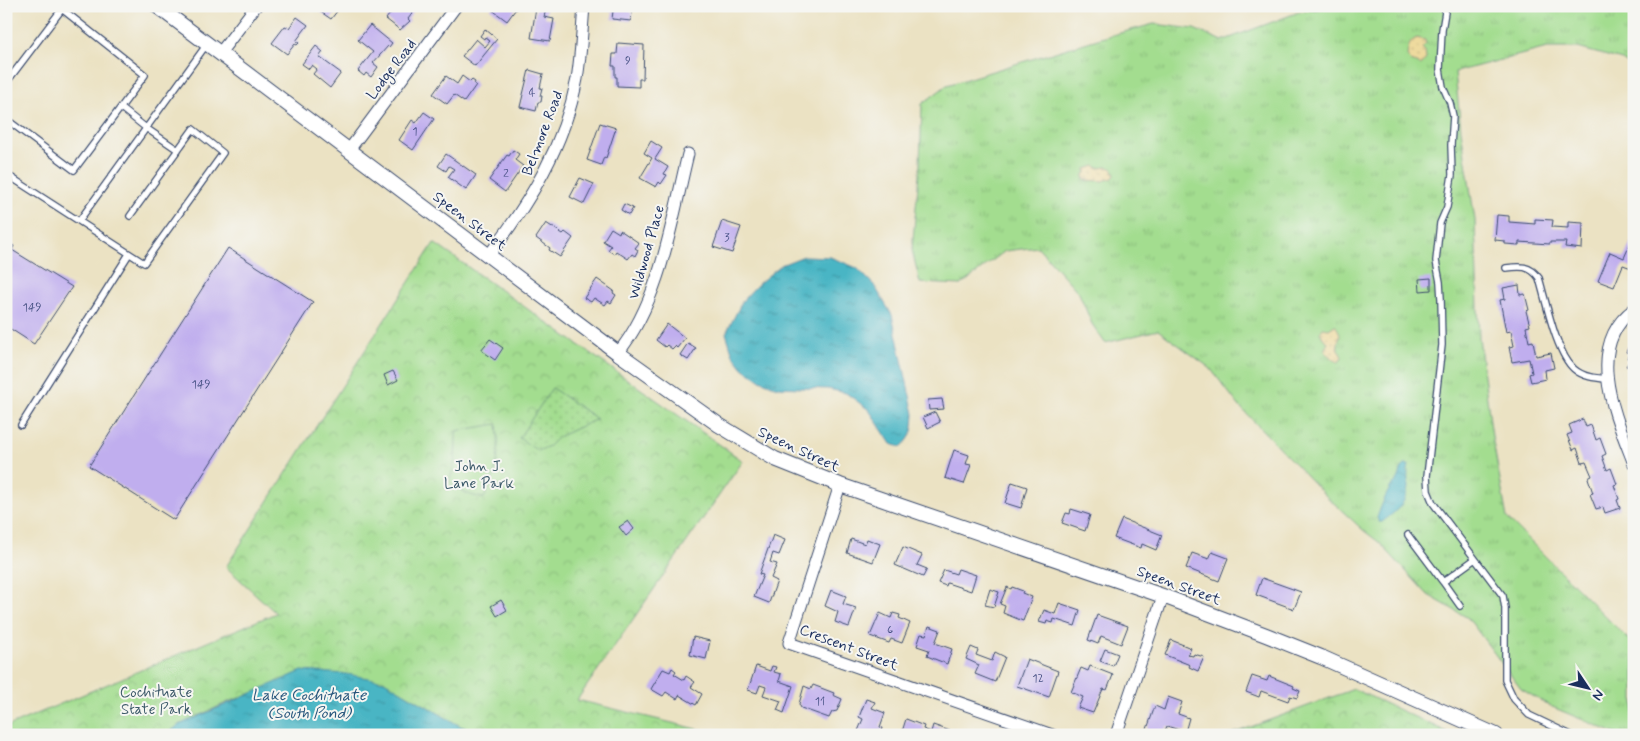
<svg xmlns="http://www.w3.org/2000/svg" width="1640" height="741" viewBox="0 0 1640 741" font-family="Mynerve,sans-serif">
<defs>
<pattern id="grass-tufts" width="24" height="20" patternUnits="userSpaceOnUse" patternTransform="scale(1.25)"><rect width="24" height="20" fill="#a3dd8f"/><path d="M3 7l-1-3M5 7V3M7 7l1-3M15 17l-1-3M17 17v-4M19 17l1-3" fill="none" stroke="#8cbe7e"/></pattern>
<pattern id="sand-dots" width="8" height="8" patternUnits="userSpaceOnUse" patternTransform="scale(1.25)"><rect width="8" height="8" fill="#eeda9e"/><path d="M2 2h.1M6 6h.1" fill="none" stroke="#ccbb8a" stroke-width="1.8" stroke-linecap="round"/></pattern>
<pattern id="park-crowns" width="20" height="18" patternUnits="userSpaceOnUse" patternTransform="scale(1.25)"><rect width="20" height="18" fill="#a3dd8f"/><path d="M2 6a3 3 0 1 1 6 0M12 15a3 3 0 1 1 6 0" fill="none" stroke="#8cbe7e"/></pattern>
<pattern id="garden-dots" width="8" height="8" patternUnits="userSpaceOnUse" patternTransform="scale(1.25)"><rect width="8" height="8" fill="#a3dd8f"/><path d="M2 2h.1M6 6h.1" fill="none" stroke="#8cbe7e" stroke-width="1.8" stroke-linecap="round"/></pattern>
<pattern id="water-ripples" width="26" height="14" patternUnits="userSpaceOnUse" patternTransform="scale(1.25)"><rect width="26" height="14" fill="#48b5c4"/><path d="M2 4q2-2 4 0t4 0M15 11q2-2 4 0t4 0" fill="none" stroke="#3b94a2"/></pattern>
</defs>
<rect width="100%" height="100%" fill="#f6f6f2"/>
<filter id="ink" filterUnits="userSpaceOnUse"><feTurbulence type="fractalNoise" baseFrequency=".02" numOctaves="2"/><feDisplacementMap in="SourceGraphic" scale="10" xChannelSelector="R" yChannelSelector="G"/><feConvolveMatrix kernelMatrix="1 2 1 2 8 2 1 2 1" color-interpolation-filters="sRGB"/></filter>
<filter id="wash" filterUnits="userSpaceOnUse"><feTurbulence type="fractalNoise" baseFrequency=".0096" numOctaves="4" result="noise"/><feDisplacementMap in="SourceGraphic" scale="20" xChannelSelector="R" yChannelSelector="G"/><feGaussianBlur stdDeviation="1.12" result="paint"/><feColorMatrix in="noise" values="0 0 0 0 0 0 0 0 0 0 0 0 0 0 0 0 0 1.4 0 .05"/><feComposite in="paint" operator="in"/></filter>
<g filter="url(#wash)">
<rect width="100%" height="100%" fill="#ebe2c3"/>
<path fill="url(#grass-tufts)" stroke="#5f8676" d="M 1334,6 L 1634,6 L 1634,68 L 1622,60 L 1578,48 L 1547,48 L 1455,72 L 1461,130 L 1475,220 L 1479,338 L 1492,436 L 1507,518 L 1634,645 L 1634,735 L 1619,735 L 1550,706 L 1521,689 L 1468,618 L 1428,595 L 1380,543 L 1363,530 L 1325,495 L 1240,407 L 1210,368 L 1158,330 L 1105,343 L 1092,324 L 1079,293 L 1038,247 L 1005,251 L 961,285 L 920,283 L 912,250 L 920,164 L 922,104 L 947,85 L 1101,38 L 1154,24 L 1194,29 L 1222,41 L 1299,12 Z"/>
<path fill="url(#sand-dots)" stroke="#84847e" d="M 1417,38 L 1425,40 L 1426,44 L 1422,48 L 1425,51 L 1426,59 L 1421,65 L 1411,61 L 1407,57 C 1408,48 1408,42 1417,38 Z
M 1095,166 L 1099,168 C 1107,168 1105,165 1113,169 L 1115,175 L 1113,178 L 1103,181 L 1084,180 L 1084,174 L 1086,173 L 1086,169 Z
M 1335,325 C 1345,338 1336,339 1338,349 C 1339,352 1341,354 1342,357 L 1339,362 L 1333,360 L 1325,351 L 1328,342 L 1323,338 L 1320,332 L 1323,328 L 1329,329 Z"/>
<path fill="url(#park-crowns)" stroke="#5f8676" d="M 434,243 L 743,461 L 577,700 L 722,735 L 485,735 L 460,726 L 384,681 L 260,690 L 226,703 L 179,725 L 166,735 L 6,735 L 6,727 L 276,613 L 226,567 Z
M 1354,689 L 1447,732 L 1445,735 L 1229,735 Z"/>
<path fill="url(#garden-dots)" stroke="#5f8676" d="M 552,388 L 597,419 L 558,437 L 549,446 L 538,451 L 519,438 Z"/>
<path fill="#a3dd8f" stroke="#5f8676" d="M 497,424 C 500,454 498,472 484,498 C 469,496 460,491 449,481 C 456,465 456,448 456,431 Z"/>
<path fill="url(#water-ripples)" stroke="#327291" d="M 804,256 L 830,257 L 857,268 L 874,285 L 892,315 L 914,414 C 913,429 913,437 901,447 L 891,444 L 869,410 L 846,393 L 828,389 L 777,387 L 760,380 L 743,368 L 733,355 L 726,333 L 743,300 L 758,284 L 781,265 Z
M 1405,465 L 1409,465 C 1407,472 1408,478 1408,485 C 1408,503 1394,513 1382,522 L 1379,522 L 1377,518 C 1380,508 1385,497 1390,488 C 1392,484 1396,483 1398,479 C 1401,473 1400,469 1405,465 Z
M 302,671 L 346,674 L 384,681 L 460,726 L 485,735 L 166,735 L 179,725 Z"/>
<g id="blocks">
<path fill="#c0aeee" d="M 312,6 L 332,6 L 338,10 L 331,19 Z
M 396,6 L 418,6 L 408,19 L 410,21 L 400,30 L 386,19 Z
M 493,6 L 518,6 L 507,21 L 491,9 Z
M 610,6 L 630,6 L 629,11 L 632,12 L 631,21 L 612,19 L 613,11 L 609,10 Z
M 536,8 L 546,9 L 544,17 L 554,19 L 550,41 L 531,38 Z
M 297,17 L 308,25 L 296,41 L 299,43 L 297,45 L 295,44 L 287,54 L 272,43 L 285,26 L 289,28 Z
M 370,25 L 392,43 L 389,47 L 388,46 L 373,63 L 378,67 L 371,77 L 366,73 L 364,76 L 358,71 L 373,52 L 358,40 Z
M 485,29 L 497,39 L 475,66 L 462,56 L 476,39 L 485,47 L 490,41 L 485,37 L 484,39 L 480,36 Z
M 618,43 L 644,45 L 643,79 L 639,79 L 639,87 L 617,86 L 617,77 L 615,77 L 615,66 L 612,66 L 613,54 L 617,54 Z
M 316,46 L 323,52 L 319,57 L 341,73 L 330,88 L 313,74 L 317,69 L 312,65 L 309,69 L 302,64 Z
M 529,70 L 543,74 L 540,88 L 542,88 L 540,96 L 542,96 L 541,102 L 538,102 L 536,111 L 520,107 Z
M 446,76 L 457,84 L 462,76 L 470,82 L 472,80 L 475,82 L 474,84 L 476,85 L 464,102 L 454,95 L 447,104 L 433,94 Z
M 424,112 L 434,119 L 413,150 L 399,140 L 412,120 L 416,123 Z
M 600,123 L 616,128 L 606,158 L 604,157 L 601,165 L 587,160 Z
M 651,141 L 662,148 L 655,159 L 668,167 L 664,174 L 667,175 L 661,184 L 659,182 L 656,187 L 640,178 L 652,158 L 644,153 Z
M 513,150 L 519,154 L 515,160 L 523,166 L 505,192 L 489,180 L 507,155 L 509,156 Z
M 446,154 L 476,175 L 466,190 L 448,177 L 454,169 L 449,166 L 446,171 L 438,166 Z
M 580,178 L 594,184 L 584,204 L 570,197 Z
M 624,204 L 633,208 L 629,215 L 621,210 Z
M 1497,215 L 1509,216 L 1509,222 L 1535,224 L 1535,219 L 1553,220 L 1552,227 L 1568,228 L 1568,222 L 1583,223 L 1582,249 L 1565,247 L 1566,242 L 1550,242 L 1550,244 L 1519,242 L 1519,245 L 1505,244 L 1505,241 L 1495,240 Z
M 722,221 L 741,227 L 732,253 L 713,247 Z
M 546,223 L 563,234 L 565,232 L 573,238 L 560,257 L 549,250 L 550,248 L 536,238 Z
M 611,228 L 619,233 L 620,230 L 639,243 L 635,248 L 638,250 L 635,256 L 632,254 L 628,259 L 616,251 L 614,254 L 608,250 L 611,246 L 603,241 Z
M 6,237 L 10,239 L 7,242 L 14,246 L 12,250 L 72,287 L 34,344 L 6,326 Z
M 1631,242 L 1634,243 L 1634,269 L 1623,265 L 1614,287 L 1598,281 L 1610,252 L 1624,258 Z
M 228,248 L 313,302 L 174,520 L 89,466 Z
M 1431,278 L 1431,290 L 1420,291 L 1419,279 Z
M 597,279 L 614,291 L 613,293 L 616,295 L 611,303 L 608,301 L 605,305 L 594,298 L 591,302 L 584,298 Z
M 1519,285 L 1520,295 L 1525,294 L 1529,310 L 1526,311 L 1530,326 L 1526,327 L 1529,342 L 1533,341 L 1536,356 L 1551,353 L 1554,368 L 1545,370 L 1546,379 L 1531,382 L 1529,374 L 1532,373 L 1529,359 L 1512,362 L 1509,347 L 1514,346 L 1511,331 L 1506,332 L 1500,300 L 1505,299 L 1503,288 Z
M 667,324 L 685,338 L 677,348 L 675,346 L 672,349 L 667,345 L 665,347 L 656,340 Z
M 490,339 L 503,348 L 495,360 L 481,350 Z
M 1631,342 L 1634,344 L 1634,370 L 1626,366 L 1630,360 L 1627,358 L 1629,354 L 1626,352 Z
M 688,343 L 696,348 L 688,360 L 680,355 Z
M 393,371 L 398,380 L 388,385 L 384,375 Z
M 942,399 L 944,409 L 929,410 L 928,400 Z
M 935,412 L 940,422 L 928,428 L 923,417 Z
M 1583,419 L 1586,427 L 1591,425 L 1596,440 L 1600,438 L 1606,454 L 1602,456 L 1607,470 L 1611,468 L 1617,484 L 1614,485 L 1619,499 L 1617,500 L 1620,508 L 1605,513 L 1603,507 L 1596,509 L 1590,494 L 1593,493 L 1588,478 L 1592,476 L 1586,462 L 1582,463 L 1577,448 L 1573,450 L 1567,435 L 1572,433 L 1569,425 Z
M 954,450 L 969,455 L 966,464 L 971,465 L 964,484 L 945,478 Z
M 1012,482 L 1027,487 L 1021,508 L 1005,503 Z
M 1071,509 L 1090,515 L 1085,531 L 1062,523 L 1066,513 L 1070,514 Z
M 1122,519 L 1162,535 L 1156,550 L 1142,544 L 1141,548 L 1114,538 Z
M 628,521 L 634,529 L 626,536 L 619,527 Z
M 773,535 L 785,540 L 779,555 L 773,553 L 770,562 L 777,564 L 771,578 L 777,581 L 769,603 L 754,597 L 763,575 L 759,574 Z
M 851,539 L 865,544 L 867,539 L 880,544 L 873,562 L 847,553 Z
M 903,547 L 922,555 L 917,565 L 927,569 L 923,577 L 895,565 Z
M 1212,552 L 1228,558 L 1219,581 L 1186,568 L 1192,553 L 1209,559 Z
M 958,569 L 976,575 L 971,591 L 947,583 L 946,586 L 938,583 L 944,570 L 956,574 Z
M 1262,578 L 1301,592 L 1294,609 L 1256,595 Z
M 1007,587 L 1011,589 L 1012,587 L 1023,591 L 1022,593 L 1032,597 L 1023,621 L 1003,613 L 1005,606 L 1000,604 Z
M 990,589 L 999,592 L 994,607 L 985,605 Z
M 831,590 L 846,596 L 843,604 L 856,608 L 849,627 L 835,622 L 838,612 L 825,606 Z
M 501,600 L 507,610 L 497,616 L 491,606 Z
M 1059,603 L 1080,610 L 1075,626 L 1054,619 L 1053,623 L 1047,621 L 1046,624 L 1039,622 L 1044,610 L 1055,614 Z
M 880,613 L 891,618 L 893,613 L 900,615 L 899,618 L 910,623 L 902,643 L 891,639 L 889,643 L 870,636 Z
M 1097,615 L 1128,626 L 1121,644 L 1101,636 L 1098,644 L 1088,640 Z
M 929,626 L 940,630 L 935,643 L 952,649 L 947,664 L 927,656 L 929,650 L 917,646 L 921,634 L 926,635 Z
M 693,637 L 710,641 L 706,659 L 690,655 Z
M 1171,640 L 1191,648 L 1188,655 L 1193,656 L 1194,654 L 1204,657 L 1198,671 L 1189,667 L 1190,665 L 1165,655 Z
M 971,647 L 978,650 L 976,655 L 992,661 L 995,652 L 1005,657 L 995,682 L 975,674 L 979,665 L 966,659 Z
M 1105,649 L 1118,654 L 1113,666 L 1100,661 Z
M 1027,659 L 1058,671 L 1049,697 L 1017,686 Z
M 756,666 L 770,671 L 772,666 L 776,667 L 774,672 L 781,674 L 779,681 L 793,686 L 784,713 L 777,710 L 781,701 L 763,695 L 766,687 L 760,685 L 757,693 L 748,690 Z
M 1090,666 L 1113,675 L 1107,690 L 1103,689 L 1093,713 L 1078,708 L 1083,697 L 1071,692 L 1081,668 L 1088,671 Z
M 672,668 L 676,671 L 674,674 L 684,680 L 686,676 L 695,682 L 691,687 L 702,694 L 696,705 L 679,695 L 677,699 L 666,692 L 663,696 L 651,689 L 663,669 L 670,672 Z
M 1252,676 L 1267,681 L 1269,676 L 1294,686 L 1293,688 L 1300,691 L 1297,698 L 1290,696 L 1288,701 L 1261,691 L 1259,697 L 1246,692 Z
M 813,685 L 834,693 L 833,695 L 842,699 L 837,711 L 832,712 L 829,718 L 801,708 L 799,704 L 804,686 L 811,689 Z
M 1168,697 L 1182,702 L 1178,714 L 1189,718 L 1185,732 L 1167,726 L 1163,735 L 1145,735 L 1155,706 L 1164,710 Z
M 866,699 L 875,702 L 872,708 L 885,713 L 880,727 L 883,728 L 881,735 L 867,735 L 858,731 L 863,719 L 859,717 Z
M 906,719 L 924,726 L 923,729 L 931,732 L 933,725 L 953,732 L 952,735 L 901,735 Z"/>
</g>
</g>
<g filter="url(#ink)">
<use href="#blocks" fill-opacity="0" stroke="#3a4a6d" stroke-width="1"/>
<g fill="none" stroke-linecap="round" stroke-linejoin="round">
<defs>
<path id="service" d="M 1446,6 L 1442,30 L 1440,69 L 1443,87 L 1450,103 L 1453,116 L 1451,145 L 1452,175 L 1447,207 L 1440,223 L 1436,261 L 1440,282 L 1441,299 L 1442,345 L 1427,476 L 1428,491 L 1433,503 L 1503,596 L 1505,608 L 1505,680 L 1514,699 L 1529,715 L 1571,735
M 6,83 L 62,9 L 145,75 L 74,170 L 6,119
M 121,108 L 146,128 L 178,150
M 6,174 L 144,263 L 223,153 L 193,129 L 130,216
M 79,221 L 207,44
M 1506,268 C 1520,266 1530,265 1539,278 C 1546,301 1556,353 1574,369 C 1583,377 1596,378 1607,379
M 21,425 L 129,254
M 1408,535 L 1443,582
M 1460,606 L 1443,582 L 1475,559"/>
<path id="minor" d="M 220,53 L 256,6
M 349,150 L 456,6
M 489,255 C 530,202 564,146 577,79 C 581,55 582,30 584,6
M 1634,309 C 1583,347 1616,417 1634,464
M 618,353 C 661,300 672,219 688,154
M 840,485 L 789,643 L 1052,735
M 1116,735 L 1163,596"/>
<path id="tertiary" d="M 157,6 L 618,353 L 719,425 L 775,459 L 840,485 L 1163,596 L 1266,635 L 1321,657 L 1496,735"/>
</defs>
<use href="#service" stroke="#3a4a6d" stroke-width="8"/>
<use href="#minor" stroke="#3a4a6d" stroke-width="13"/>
<use href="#tertiary" stroke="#3a4a6d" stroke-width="16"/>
<use href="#service" stroke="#fff" stroke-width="5.5"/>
<use href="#minor" stroke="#fff" stroke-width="11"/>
<use href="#tertiary" stroke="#fff" stroke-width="14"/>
</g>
</g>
<g text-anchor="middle" stroke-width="4" stroke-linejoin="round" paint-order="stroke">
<g font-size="12" fill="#444f82">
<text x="628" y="64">9</text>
<text x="532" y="96">4</text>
<text x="415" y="135">1</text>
<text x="506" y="177">2</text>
<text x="727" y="241">3</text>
<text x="32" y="311">149</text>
<text x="201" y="388">149</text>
<text x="890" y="633">6</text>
<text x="1038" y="682">12</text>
<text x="820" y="705">11</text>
</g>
<g font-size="15" fill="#1b2f5e" stroke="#f6f6f2">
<text transform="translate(391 69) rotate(-53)" y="5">Lodge Road</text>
<text transform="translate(542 133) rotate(-69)" y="5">Belmore Road</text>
<text transform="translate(470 221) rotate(37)" y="5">Speen Street</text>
<text transform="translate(646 252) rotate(-74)" y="5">Wildwood Place</text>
<text transform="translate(799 449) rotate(25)" y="5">Speen Street</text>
<text transform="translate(1179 585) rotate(20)" y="5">Speen Street</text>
<text transform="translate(849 647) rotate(21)" y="5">Crescent Street</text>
</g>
<g font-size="15" fill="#3d5a6a" stroke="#f6f6f2">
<text x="479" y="471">John J.<tspan x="479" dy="17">Lane Park</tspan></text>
<text x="156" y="697">Cochituate<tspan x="156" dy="17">State Park</tspan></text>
</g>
<g font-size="16" font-style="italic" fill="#28577d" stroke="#f6f6f2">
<text x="309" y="700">Lake Cochituate<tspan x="309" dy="18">(South Pond)</tspan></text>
</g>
</g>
<rect width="1640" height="741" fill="none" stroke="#f6f6f2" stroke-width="25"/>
<g transform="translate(1588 688) rotate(125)" stroke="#f6f6f2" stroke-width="4" paint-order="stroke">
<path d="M0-4L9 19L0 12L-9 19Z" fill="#1b2f5e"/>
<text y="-8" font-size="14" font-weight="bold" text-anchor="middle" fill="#1b2f5e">N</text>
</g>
</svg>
